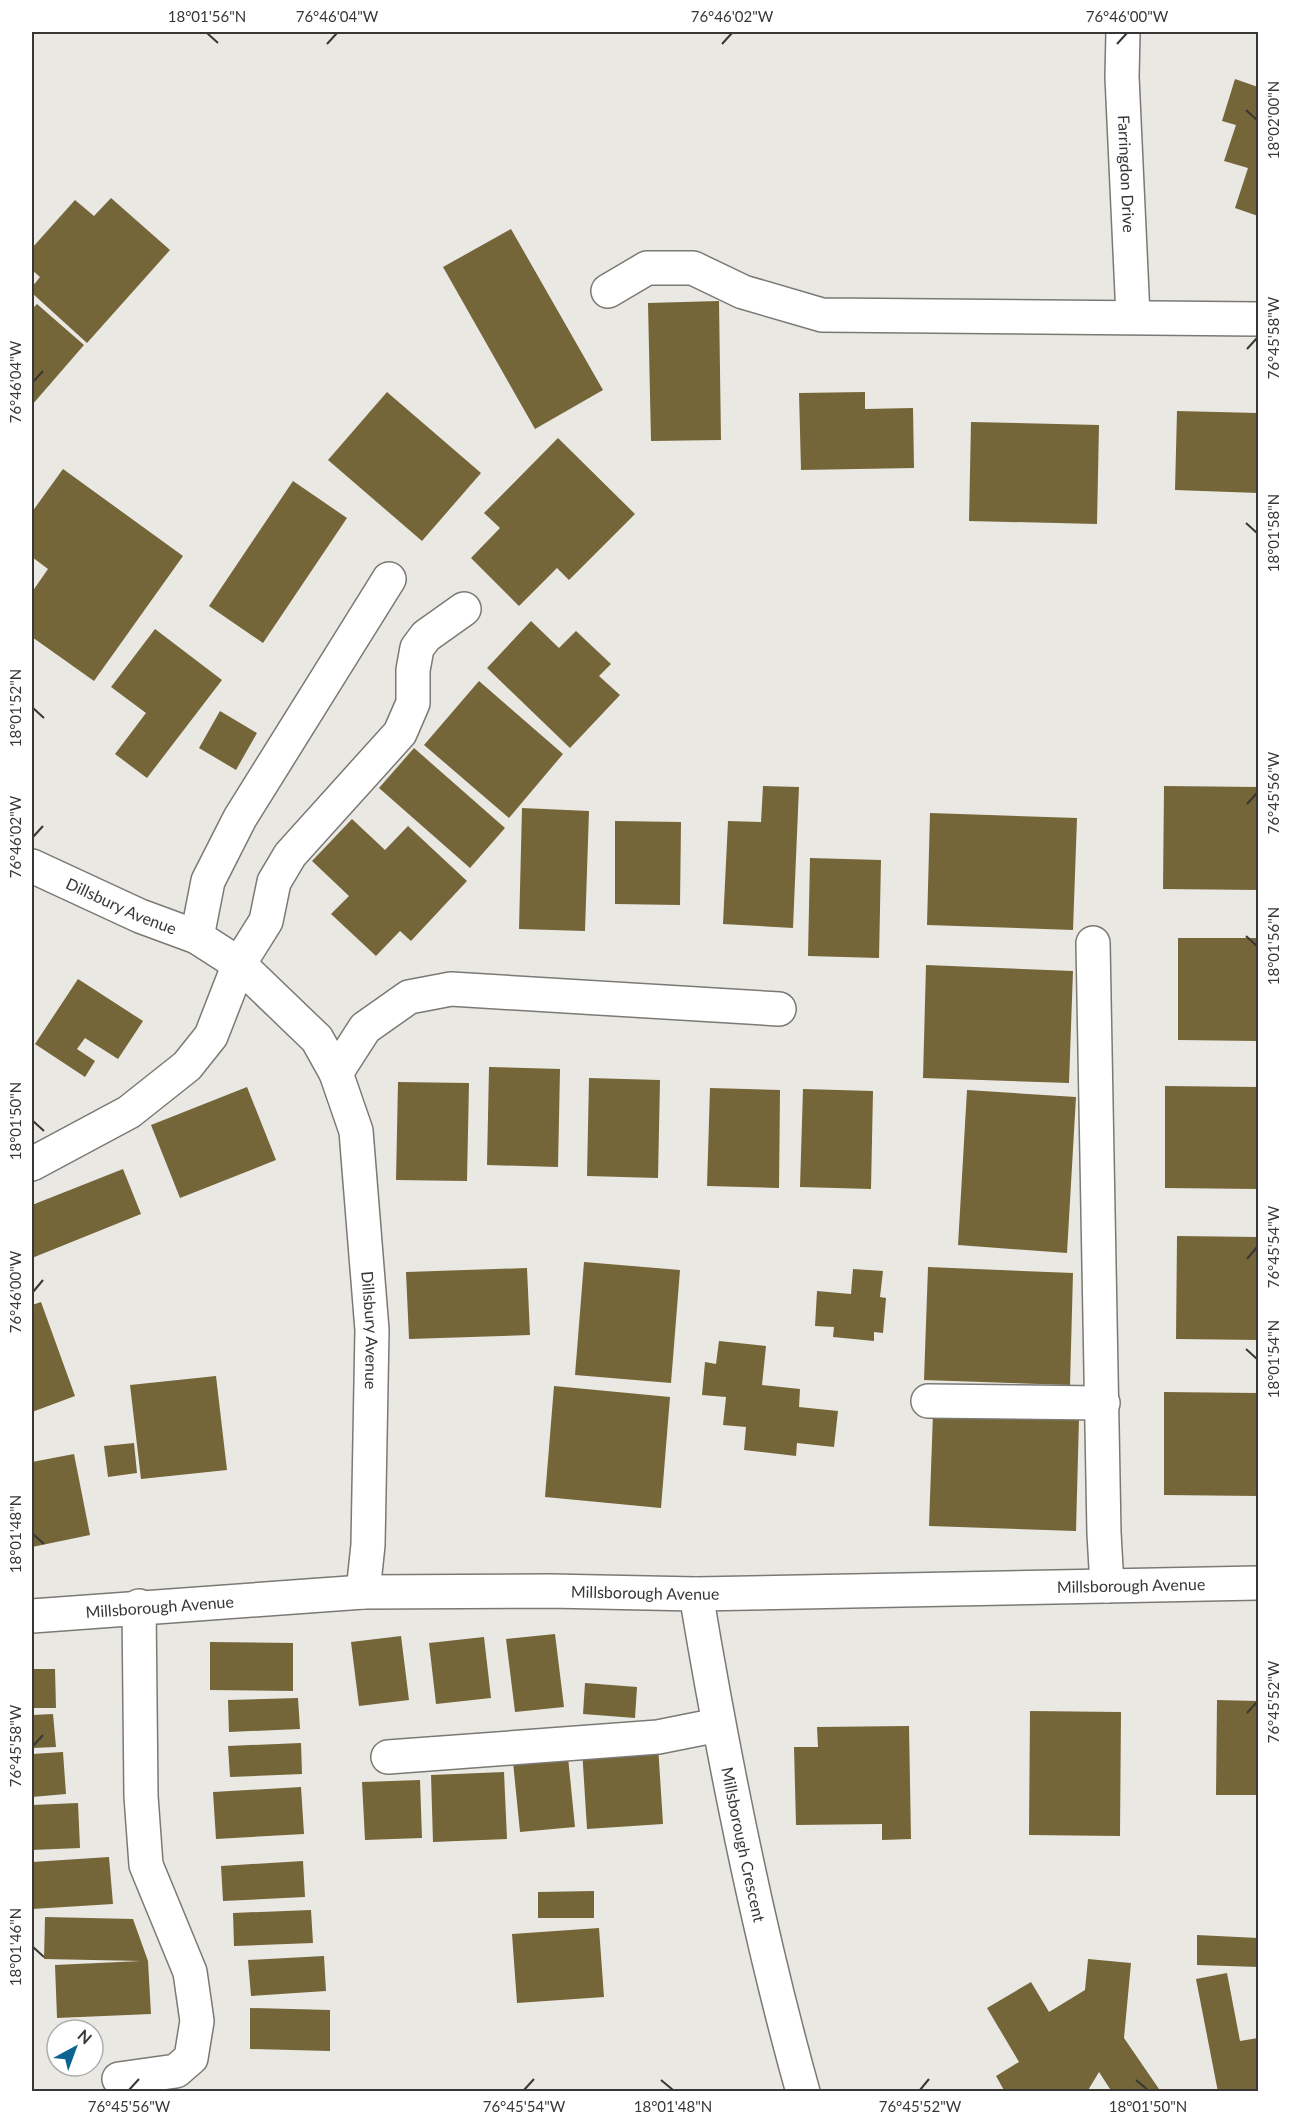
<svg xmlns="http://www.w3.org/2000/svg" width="1290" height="2123" viewBox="0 0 1290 2123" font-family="Lato,sans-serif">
<rect width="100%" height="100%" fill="#eae8e3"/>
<path fill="#756639" d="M 1235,79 L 1258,87 L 1258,216 L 1235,208 L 1248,168 L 1224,161 L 1236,125 L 1222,121 Z
M 111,198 L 170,250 L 87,343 L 32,293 L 32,287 L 40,277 L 32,270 L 32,248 L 75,200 L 94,216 Z
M 511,229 L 603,390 L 535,429 L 443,267 Z
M 719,301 L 721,440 L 651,441 L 648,303 Z
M 37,304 L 84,345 L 32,405 L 32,309 Z
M 387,392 L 481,473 L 422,541 L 328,460 Z
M 865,392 L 865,409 L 913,408 L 914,468 L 801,470 L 799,393 Z
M 1177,411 L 1258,413 L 1258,493 L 1175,490 Z
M 971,422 L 1099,425 L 1097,524 L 969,521 Z
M 558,438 L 635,514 L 569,580 L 557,568 L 519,606 L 471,558 L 500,528 L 484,513 Z
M 63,469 L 183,556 L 94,681 L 32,637 L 32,592 L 48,569 L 32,557 L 32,512 Z
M 293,481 L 347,518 L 263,643 L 209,606 Z
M 531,621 L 559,648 L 576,631 L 611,664 L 599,676 L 620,695 L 570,748 L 487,668 Z
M 155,629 L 222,680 L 147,778 L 115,754 L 146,713 L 111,687 Z
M 479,681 L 563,754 L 509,818 L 424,745 Z
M 220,711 L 257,733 L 236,770 L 199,748 Z
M 414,748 L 505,828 L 470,868 L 379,788 Z
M 763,786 L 799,787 L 793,928 L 723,924 L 728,821 L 761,822 Z
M 1164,786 L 1258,787 L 1258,890 L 1163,889 Z
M 522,808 L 589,811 L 585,931 L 519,929 Z
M 930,813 L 1077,818 L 1073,930 L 927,925 Z
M 352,819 L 385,850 L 408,826 L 467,881 L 411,941 L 400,931 L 376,956 L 331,914 L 349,896 L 312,861 Z
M 615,821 L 681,822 L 680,905 L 615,904 Z
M 810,858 L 881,860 L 879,958 L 808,956 Z
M 1178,938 L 1258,938 L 1258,1041 L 1178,1040 Z
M 926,965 L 1073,971 L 1069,1083 L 923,1078 Z
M 78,979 L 143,1021 L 118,1059 L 85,1038 L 77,1049 L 95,1061 L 85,1077 L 35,1044 Z
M 489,1067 L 560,1069 L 558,1167 L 487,1165 Z
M 589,1078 L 660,1080 L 658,1178 L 587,1176 Z
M 398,1082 L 469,1083 L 467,1181 L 396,1180 Z
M 1165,1086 L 1258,1087 L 1258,1189 L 1165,1188 Z
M 247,1087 L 276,1160 L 180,1198 L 151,1125 Z
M 710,1088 L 780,1090 L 779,1188 L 707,1186 Z
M 803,1089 L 873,1091 L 871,1189 L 800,1187 Z
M 967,1090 L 1076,1097 L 1067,1253 L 958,1245 Z
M 123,1169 L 141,1214 L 32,1258 L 32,1205 Z
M 1177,1236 L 1258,1237 L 1258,1340 L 1176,1339 Z
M 584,1262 L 680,1270 L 671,1383 L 575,1375 Z
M 928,1267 L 1073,1273 L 1070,1385 L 924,1380 Z
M 527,1268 L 530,1335 L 409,1339 L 406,1272 Z
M 853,1269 L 883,1271 L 880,1297 L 886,1298 L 883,1333 L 874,1332 L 874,1341 L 833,1337 L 834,1327 L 815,1326 L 817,1291 L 851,1294 Z
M 41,1302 L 75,1396 L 32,1412 L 32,1305 Z
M 719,1341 L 766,1346 L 762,1385 L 800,1389 L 799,1407 L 838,1411 L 834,1447 L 797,1443 L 796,1456 L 744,1450 L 746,1427 L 723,1425 L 726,1397 L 702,1395 L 705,1362 L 716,1364 Z
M 216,1376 L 227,1470 L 141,1479 L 130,1385 Z
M 554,1386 L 670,1397 L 661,1508 L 545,1497 Z
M 1164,1392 L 1258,1393 L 1258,1496 L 1164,1495 Z
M 933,1413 L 1079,1419 L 1076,1531 L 929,1526 Z
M 134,1443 L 137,1473 L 108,1477 L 104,1446 Z
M 74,1454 L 90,1535 L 32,1547 L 32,1462 Z
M 555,1634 L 564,1707 L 515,1712 L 506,1639 Z
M 401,1636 L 409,1700 L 359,1706 L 351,1642 Z
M 484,1637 L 491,1698 L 436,1704 L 429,1643 Z
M 210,1642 L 293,1643 L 293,1691 L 210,1690 Z
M 32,1669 L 55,1669 L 56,1708 L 32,1708 Z
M 585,1683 L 637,1687 L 635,1718 L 583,1714 Z
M 298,1698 L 300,1729 L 229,1732 L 228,1700 Z
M 1217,1700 L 1258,1701 L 1258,1795 L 1216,1795 Z
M 1030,1711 L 1121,1712 L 1120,1836 L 1029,1835 Z
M 53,1714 L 56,1747 L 32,1748 L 32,1715 Z
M 909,1726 L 911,1839 L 882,1840 L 882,1824 L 796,1825 L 794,1747 L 818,1747 L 817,1727 Z
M 301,1743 L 302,1774 L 230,1777 L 228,1746 Z
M 658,1745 L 663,1824 L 587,1829 L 582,1749 Z
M 63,1752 L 66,1794 L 32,1797 L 32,1754 Z
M 568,1757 L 575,1827 L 520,1832 L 513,1762 Z
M 504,1772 L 507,1839 L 433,1842 L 431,1775 Z
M 420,1780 L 422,1838 L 365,1840 L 362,1782 Z
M 301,1787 L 304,1834 L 216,1839 L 213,1792 Z
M 78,1803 L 80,1848 L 32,1850 L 32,1805 Z
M 109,1857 L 113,1904 L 32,1909 L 32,1862 Z
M 303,1861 L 305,1897 L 223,1901 L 221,1866 Z
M 594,1891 L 594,1918 L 538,1918 L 538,1892 Z
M 311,1910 L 313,1943 L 234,1946 L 233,1913 Z
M 45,1917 L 133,1919 L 148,1961 L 151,2014 L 57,2018 L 55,1965 L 141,1961 L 44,1959 Z
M 599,1928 L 604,1997 L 517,2003 L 512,1934 Z
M 1197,1935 L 1258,1938 L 1258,1967 L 1197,1965 Z
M 324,1956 L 326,1991 L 251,1996 L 248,1960 Z
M 1088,1959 L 1131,1963 L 1124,2038 L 1159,2089 L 1155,2092 L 1112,2092 L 1099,2072 L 1087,2092 L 1005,2092 L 996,2076 L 1019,2062 L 987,2008 L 1031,1982 L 1049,2012 L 1085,1990 Z
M 1227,1973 L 1240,2041 L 1258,2038 L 1258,2092 L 1218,2092 L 1196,1979 Z
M 250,2008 L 330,2010 L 330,2051 L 250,2049 Z"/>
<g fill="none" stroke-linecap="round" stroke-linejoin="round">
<defs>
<g id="minor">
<path id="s1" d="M 1123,32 L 1122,77 L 1133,316"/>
<path d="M 608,291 L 647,268 L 693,268 L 743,292 L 822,315 L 1258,319"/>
<path id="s2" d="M 32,866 L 140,916 L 197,937 L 239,964 L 317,1039 L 336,1073 L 356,1131 L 372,1330 L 368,1545 L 363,1592"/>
<path d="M 197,937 L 208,881 L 240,818 L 389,579"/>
<path d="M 1093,943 L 1104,1533 L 1107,1586"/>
<path d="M 336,1073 L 365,1028 L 409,997 L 451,989 L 779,1009"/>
<path d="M 32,1164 L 129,1112 L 187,1066 L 211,1036 L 239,964 L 266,921 L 274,882 L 290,855 L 400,733 L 413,703 L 413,670 L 417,648 L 426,636 L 464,609"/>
<path d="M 928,1401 L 1103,1403"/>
<path id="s3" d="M 696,1594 C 724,1761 757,1928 803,2092"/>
<path id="s4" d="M 32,1616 L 363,1592 L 550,1591 L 696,1594 L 1258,1583"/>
<path d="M 388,1757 L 658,1737 L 718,1725"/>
<path d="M 119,2079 L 176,2071 L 191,2058 L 197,2021 L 190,1972 L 146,1865 L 141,1796 L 139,1606"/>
</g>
</defs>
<use href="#minor" stroke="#7a7974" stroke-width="36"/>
<use href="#minor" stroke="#fff" stroke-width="33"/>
</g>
<path fill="none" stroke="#383735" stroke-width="2" d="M 207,33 L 218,43M 327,44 L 337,33M 722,44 L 732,33M 1117,44 L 1127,33M 1246,110 L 1257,120M 1247,349 L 1257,338M 33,382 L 43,371M 1246,523 L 1257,533M 33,708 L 44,718M 1247,804 L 1257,793M 33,837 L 43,826M 1246,936 L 1257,946M 33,1121 L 44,1131M 1247,1259 L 1257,1247M 33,1292 L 43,1280M 1246,1349 L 1257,1359M 33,1534 L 44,1544M 1247,1713 L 1257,1702M 33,1746 L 43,1735M 33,1947 L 44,1957M 661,2080 L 673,2090M 1136,2080 L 1148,2090M 129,2090 L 139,2079M 524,2090 L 534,2079M 920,2090 L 929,2079"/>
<g text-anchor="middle" stroke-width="6" stroke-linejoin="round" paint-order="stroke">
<g font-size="16" fill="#383735" stroke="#fff">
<text dy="6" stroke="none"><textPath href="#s1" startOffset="142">Farringdon Drive</textPath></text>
<text dy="6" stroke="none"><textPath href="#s2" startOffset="98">Dillsbury Avenue</textPath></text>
<text dy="6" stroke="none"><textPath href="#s2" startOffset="638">Dillsbury Avenue</textPath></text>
<text dy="6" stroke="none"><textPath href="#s4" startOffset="1100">Millsborough Avenue</textPath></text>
<text dy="6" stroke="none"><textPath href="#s4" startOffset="614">Millsborough Avenue</textPath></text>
<text dy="6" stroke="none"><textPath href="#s4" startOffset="128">Millsborough Avenue</textPath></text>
<text dy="6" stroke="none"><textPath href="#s3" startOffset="255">Millsborough Crescent</textPath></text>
</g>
</g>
<rect width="1290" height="2123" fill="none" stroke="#ffffff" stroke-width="66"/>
<g transform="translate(75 2048) rotate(41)"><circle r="28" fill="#ffffff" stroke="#afafae" stroke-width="1.5"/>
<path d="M0-4.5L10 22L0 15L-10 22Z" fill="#0c6495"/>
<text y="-9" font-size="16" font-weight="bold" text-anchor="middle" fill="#383735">N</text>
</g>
<rect x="33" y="33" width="1224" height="2057" fill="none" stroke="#383735" stroke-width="2"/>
<g font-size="15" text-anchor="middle" fill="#383735">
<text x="207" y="22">18°01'56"N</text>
<text x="337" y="22">76°46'04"W</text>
<text x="732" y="22">76°46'02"W</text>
<text x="1127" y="22">76°46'00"W</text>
<text transform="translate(1274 120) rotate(-90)" y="5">18°02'00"N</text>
<text transform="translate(1274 338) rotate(-90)" y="5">76°45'58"W</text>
<text transform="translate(16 382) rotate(-90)" y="5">76°46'04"W</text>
<text transform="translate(1274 533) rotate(-90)" y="5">18°01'58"N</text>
<text transform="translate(16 708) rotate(-90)" y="5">18°01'52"N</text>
<text transform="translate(1274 793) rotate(-90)" y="5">76°45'56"W</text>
<text transform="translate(16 837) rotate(-90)" y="5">76°46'02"W</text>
<text transform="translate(1274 946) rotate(-90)" y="5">18°01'56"N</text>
<text transform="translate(16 1121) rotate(-90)" y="5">18°01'50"N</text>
<text transform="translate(1274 1247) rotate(-90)" y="5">76°45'54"W</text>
<text transform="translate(16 1292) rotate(-90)" y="5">76°46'00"W</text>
<text transform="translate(1274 1359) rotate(-90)" y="5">18°01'54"N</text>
<text transform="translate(16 1534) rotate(-90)" y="5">18°01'48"N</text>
<text transform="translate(1274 1702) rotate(-90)" y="5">76°45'52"W</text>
<text transform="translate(16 1746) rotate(-90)" y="5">76°45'58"W</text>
<text transform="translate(16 1947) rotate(-90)" y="5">18°01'46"N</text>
<text x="129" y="2112">76°45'56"W</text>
<text x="524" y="2112">76°45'54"W</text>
<text x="673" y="2112">18°01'48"N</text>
<text x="920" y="2112">76°45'52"W</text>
<text x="1148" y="2112">18°01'50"N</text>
</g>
</svg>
